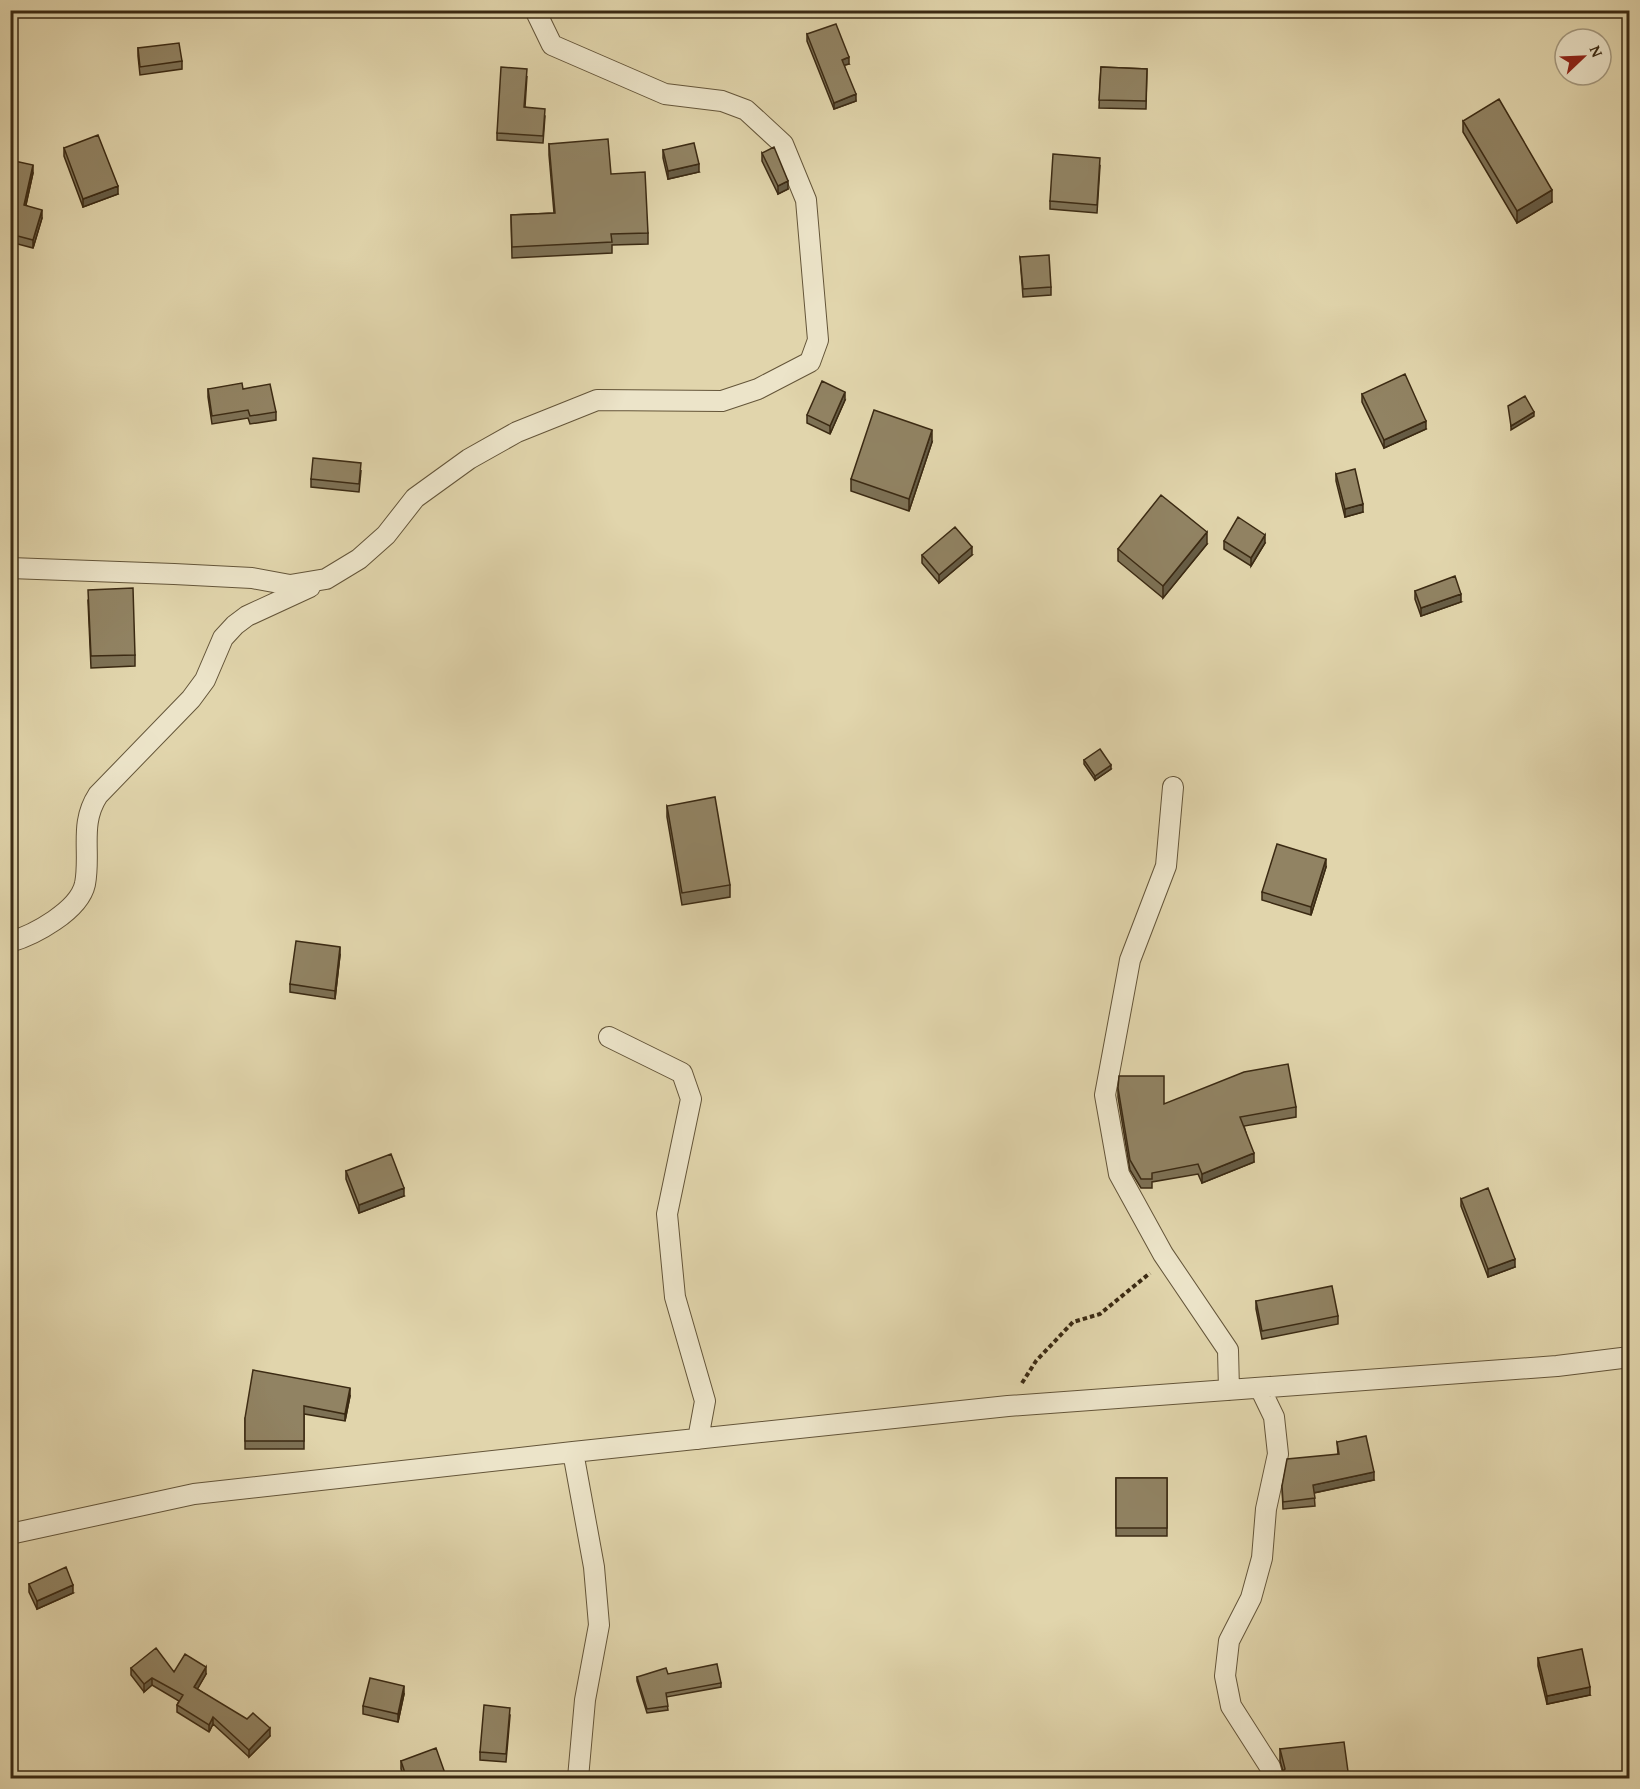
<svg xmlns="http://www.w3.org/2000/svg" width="1640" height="1789" font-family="'Gentium Book Plus',serif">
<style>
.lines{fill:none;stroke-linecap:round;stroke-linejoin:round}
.street-casing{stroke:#645539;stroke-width:22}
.path{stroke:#3b2a13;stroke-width:4;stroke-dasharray:4.5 3;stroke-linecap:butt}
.street{stroke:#ece4c9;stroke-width:20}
.wall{fill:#7d7155;stroke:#3b2a13;stroke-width:1.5}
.shaded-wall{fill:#665c45;stroke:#3b2a13;stroke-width:1.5}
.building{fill:#918363;stroke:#3b2a13;stroke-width:1.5}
</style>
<rect width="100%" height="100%" fill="#e1d5ac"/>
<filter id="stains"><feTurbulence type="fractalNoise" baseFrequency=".00333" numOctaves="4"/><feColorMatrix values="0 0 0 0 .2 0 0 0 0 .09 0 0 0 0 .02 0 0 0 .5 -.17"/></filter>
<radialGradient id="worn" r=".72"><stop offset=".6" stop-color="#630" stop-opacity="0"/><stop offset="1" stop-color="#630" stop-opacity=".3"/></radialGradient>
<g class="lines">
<defs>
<path id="street" d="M 10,568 L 174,574 L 252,578 L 290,585 L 326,579 L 359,559 L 386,535 L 415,498 L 469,459 L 517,432 L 597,400 L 722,401 L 758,389 L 810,362 L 818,340 L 806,200 L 783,144 L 746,110 L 722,101 L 665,94 L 552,45 L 535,10
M 1173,787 L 1166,866 L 1130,960 L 1105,1095 L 1119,1174 L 1163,1254 L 1228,1350 L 1229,1390
M 10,942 C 34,935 79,911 85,884 C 91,852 79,824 98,795 L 191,699 L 205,680 L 223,638 L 235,625 L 247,616 L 310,587
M 609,1037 L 682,1073 L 691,1099 L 667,1214 L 675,1297 L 705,1401 L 698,1439
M 1260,1388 L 1274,1417 L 1278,1454 L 1266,1509 L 1262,1558 L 1251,1598 L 1229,1641 L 1225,1676 L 1231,1706 L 1270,1767 L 1273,1778
M 573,1452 L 594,1567 L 599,1625 L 585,1700 L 578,1778
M 10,1534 L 194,1494 L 573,1452 L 1008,1406 L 1557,1366 L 1630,1357"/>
</defs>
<use href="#street" class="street-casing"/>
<path class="path" d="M 1022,1383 L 1036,1361 L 1073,1322 L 1100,1314 L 1150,1273"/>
<use href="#street" class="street"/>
</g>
<path class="wall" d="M 807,34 L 849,64 L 844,65 L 856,101 L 834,109 L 807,41 Z
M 138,48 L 182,61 L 182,69 L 140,75 L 138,56 Z
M 1101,67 L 1147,69 L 1146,109 L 1099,108 Z
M 527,76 L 525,107 L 545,116 L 543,143 L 497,140 L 497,133 Z
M 1463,121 L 1552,202 L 1517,223 L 1463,132 Z
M 549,144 L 611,174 L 648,233 L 648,244 L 612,245 L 612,253 L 512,258 L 511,215 L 554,213 L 549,155 Z
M 64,148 L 118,194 L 83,207 L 64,156 Z
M 663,150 L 699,172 L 668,179 L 663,158 Z
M 762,153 L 788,189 L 778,194 L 762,161 Z
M 10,160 L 33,173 L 26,205 L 42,218 L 33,248 L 10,242 Z
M 1100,166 L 1097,213 L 1050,209 L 1050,201 Z
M 1020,257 L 1051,287 L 1051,295 L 1023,297 Z
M 208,389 L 243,389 L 276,412 L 276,420 L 250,424 L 248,418 L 212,424 L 208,397 Z
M 1362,394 L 1426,429 L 1384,448 L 1362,402 Z
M 845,400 L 830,434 L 807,423 L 807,415 Z
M 932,442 L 909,511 L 851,491 L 851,479 Z
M 361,471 L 359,492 L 311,487 L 311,479 Z
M 1336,474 L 1363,512 L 1345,517 L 1336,481 Z
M 1224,541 L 1265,543 L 1251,566 L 1224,549 Z
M 1207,544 L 1163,598 L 1118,561 L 1118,549 Z
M 922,555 L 972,555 L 939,583 L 922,563 Z
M 1415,591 L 1461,602 L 1421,616 L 1415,599 Z
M 88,601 L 135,655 L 135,666 L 91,668 Z
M 1084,760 L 1111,769 L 1095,780 L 1084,764 Z
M 667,806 L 730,885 L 730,897 L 682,905 L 667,817 Z
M 1326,867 L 1311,915 L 1262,900 L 1262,892 Z
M 340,955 L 335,999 L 290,992 L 290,984 Z
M 1118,1088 L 1164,1104 L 1296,1107 L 1296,1117 L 1244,1126 L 1254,1162 L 1202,1183 L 1198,1174 L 1152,1182 L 1152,1188 L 1141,1188 L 1130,1170 L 1118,1097 Z
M 346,1171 L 404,1196 L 359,1213 L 346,1179 Z
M 1461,1199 L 1515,1267 L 1488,1277 L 1461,1206 Z
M 1256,1301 L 1338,1316 L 1338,1324 L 1262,1339 L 1256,1309 Z
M 350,1396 L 345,1421 L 304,1414 L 304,1449 L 245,1449 L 245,1418 Z
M 1337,1442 L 1374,1480 L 1314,1493 L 1315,1506 L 1283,1509 L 1282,1486 L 1338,1454 Z
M 1116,1478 L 1167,1478 L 1167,1536 L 1116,1536 Z
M 29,1584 L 73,1593 L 37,1609 L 29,1592 Z
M 1538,1658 L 1590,1695 L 1547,1704 L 1538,1666 Z
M 131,1668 L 206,1674 L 197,1689 L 270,1736 L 249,1757 L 213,1724 L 209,1732 L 177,1712 L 177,1705 L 179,1701 L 152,1685 L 144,1692 L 131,1675 Z
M 668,1674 L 721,1683 L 721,1687 L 666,1697 L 668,1710 L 647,1713 L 637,1681 L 637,1677 Z
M 404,1694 L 398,1722 L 363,1714 L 363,1706 Z
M 510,1716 L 506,1762 L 480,1760 L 480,1752 Z
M 1280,1749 L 1349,1779 L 1283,1771 L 1280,1761 Z
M 401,1761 L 447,1779 L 404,1779 L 401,1769 Z"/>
<path class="shaded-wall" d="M 849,57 L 849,64 L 842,66 L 842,60 Z
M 856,94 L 856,101 L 834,109 L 834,103 Z
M 699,164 L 699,172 L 668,179 L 668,171 Z
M 33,165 L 33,173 L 24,213 L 24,205 Z
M 788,181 L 788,189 L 778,194 L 778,186 Z
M 118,186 L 118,194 L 83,207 L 83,199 Z
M 1552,190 L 1552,202 L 1517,223 L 1517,211 Z
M 42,210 L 42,218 L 33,248 L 33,240 Z
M 845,392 L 845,400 L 830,434 L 830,426 Z
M 1534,412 L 1534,416 L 1511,430 L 1511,426 Z
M 1426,421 L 1426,429 L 1384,448 L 1384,440 Z
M 932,430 L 932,442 L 909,511 L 909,499 Z
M 1363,504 L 1363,512 L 1345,517 L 1345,509 Z
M 1207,532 L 1207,544 L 1163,598 L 1163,586 Z
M 1265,535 L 1265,543 L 1251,566 L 1251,558 Z
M 972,547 L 972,555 L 939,583 L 939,575 Z
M 1461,594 L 1461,602 L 1421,616 L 1421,608 Z
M 1111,765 L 1111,769 L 1095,780 L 1095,776 Z
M 1326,859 L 1326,867 L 1311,915 L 1311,907 Z
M 340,947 L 340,955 L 335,999 L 335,991 Z
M 1254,1153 L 1254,1162 L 1202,1183 L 1202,1174 Z
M 404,1188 L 404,1196 L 359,1213 L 359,1205 Z
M 1515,1259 L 1515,1267 L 1488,1277 L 1488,1269 Z
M 350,1388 L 350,1396 L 345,1421 L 345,1414 Z
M 1374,1472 L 1374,1480 L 1313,1493 L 1313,1485 Z
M 73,1585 L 73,1593 L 37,1609 L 37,1601 Z
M 206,1667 L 206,1674 L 194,1695 L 194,1687 Z
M 152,1678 L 152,1685 L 144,1692 L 144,1684 Z
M 404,1686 L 404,1694 L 398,1722 L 398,1714 Z
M 1590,1687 L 1590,1695 L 1547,1704 L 1547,1696 Z
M 213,1717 L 213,1724 L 209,1732 L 209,1725 Z
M 270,1728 L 270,1736 L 249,1757 L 249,1750 Z"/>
<path class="building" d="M 836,24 L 849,57 L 842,60 L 856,94 L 834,103 L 807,34 Z
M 179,43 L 182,61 L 140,67 L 138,48 Z
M 501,67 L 527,69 L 524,107 L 545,109 L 543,136 L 497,133 Z
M 1101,67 L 1147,69 L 1146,101 L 1099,100 Z
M 1499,99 L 1552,190 L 1517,211 L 1463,121 Z
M 98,135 L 118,186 L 83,199 L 64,148 Z
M 608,139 L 611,174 L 645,172 L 648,233 L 611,234 L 612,242 L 512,247 L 511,215 L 555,213 L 549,144 Z
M 694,143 L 699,164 L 668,171 L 663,150 Z
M 774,147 L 788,181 L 778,186 L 762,153 Z
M 1053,154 L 1100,158 L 1097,205 L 1050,201 Z
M 10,160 L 33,165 L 24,205 L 42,210 L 33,240 L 10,234 Z
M 1049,255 L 1051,287 L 1023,289 L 1020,257 Z
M 1405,374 L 1426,421 L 1384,440 L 1362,394 Z
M 822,381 L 845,392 L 830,426 L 807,415 Z
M 242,383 L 243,389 L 270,384 L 276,412 L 250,416 L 248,410 L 212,416 L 208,389 Z
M 1525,396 L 1534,412 L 1511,426 L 1508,406 Z
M 874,410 L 932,430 L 909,499 L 851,479 Z
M 313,458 L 361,463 L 359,484 L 311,479 Z
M 1355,469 L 1363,504 L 1345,509 L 1336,474 Z
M 1161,495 L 1207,532 L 1163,586 L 1118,549 Z
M 1238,517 L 1265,535 L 1251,558 L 1224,541 Z
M 955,527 L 972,547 L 939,575 L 922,555 Z
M 1455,576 L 1461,594 L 1421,608 L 1415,591 Z
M 133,588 L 135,655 L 91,656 L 88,590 Z
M 1100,749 L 1111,765 L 1095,776 L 1084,760 Z
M 715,797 L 730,885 L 682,893 L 667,806 Z
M 1277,844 L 1326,859 L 1311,907 L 1262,892 Z
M 296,941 L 340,947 L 335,991 L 290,984 Z
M 1288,1064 L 1296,1107 L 1240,1117 L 1254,1153 L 1202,1174 L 1198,1164 L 1152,1173 L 1152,1179 L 1141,1179 L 1130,1160 L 1118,1088 L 1119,1076 L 1164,1076 L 1164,1104 L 1244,1072 Z
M 391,1154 L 404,1188 L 359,1205 L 346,1171 Z
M 1488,1188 L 1515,1259 L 1488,1269 L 1461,1199 Z
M 1332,1286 L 1338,1316 L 1262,1331 L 1256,1301 Z
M 253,1370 L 350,1388 L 345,1414 L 304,1406 L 304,1441 L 245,1441 L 245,1418 Z
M 1366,1436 L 1374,1472 L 1313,1485 L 1315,1498 L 1283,1502 L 1282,1486 L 1287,1459 L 1339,1454 L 1337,1442 Z
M 1116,1478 L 1167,1478 L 1167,1528 L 1116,1528 Z
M 66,1567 L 73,1585 L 37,1601 L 29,1584 Z
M 156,1648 L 174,1672 L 185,1654 L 206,1667 L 194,1687 L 247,1719 L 253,1713 L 270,1728 L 249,1750 L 213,1717 L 209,1725 L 177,1705 L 183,1695 L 152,1678 L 144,1684 L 131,1668 Z
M 1582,1649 L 1590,1687 L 1547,1696 L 1538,1658 Z
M 717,1664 L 721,1683 L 666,1693 L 668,1706 L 647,1709 L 637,1677 L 666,1668 L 668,1674 Z
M 370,1678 L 404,1686 L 398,1714 L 363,1706 Z
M 484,1705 L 510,1708 L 506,1754 L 480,1752 Z
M 1344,1742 L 1349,1779 L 1277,1779 L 1277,1777 L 1285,1769 L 1280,1749 Z
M 436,1748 L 447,1779 L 407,1779 L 401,1761 Z
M 814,1775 L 815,1779 L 770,1779 L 770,1777 Z"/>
<rect width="1640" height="1789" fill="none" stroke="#e1d5ac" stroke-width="36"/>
<rect x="12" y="12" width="1616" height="1765" fill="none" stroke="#3b2a13" stroke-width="3"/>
<rect x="18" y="18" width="1604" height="1753" fill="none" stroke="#3b2a13" stroke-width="1.5"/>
<g transform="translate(1583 57) rotate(67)"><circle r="28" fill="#ece4c9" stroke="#a59a80" stroke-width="1.5"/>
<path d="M0-4.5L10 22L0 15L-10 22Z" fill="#8f2418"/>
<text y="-9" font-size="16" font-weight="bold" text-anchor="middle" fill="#3b2a13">N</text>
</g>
<rect width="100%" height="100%" filter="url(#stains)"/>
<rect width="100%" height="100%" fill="url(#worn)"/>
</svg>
